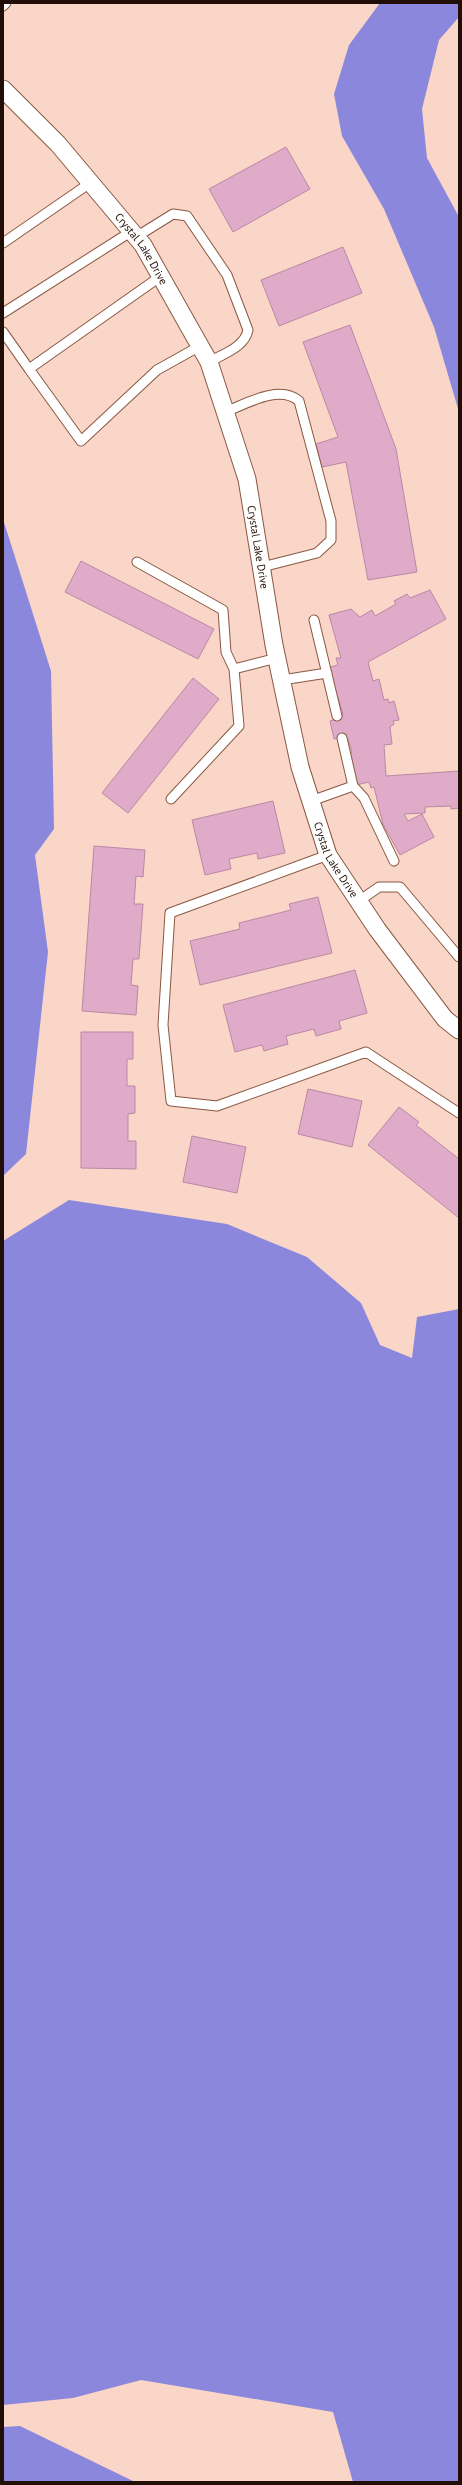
<svg xmlns="http://www.w3.org/2000/svg" width="462" height="2485" font-family="'PT Sans',sans-serif">
<style>
.water{fill:#8b87dd}
.building{fill:#e0abc8;stroke:#bb87a4}
.lines{fill:none;stroke-linecap:round;stroke-linejoin:round}
.lane-casing{stroke:#895842;stroke-width:11}
.street-casing{stroke:#895842;stroke-width:19}
.lane{stroke:#fff;stroke-width:9}
.street{stroke:#fff;stroke-width:17}
.labels{text-anchor:middle;stroke-width:3;stroke-linejoin:round;paint-order:stroke}
.street-label{font-size:11px;fill:#210e06;stroke:#fff}
</style>
<rect width="100%" height="100%" fill="#f9d6c7"/>
<path class="water" d="M 380,3 L 459,3 L 459,17 L 439,40 L 422,109 L 427,158 L 459,217 L 459,412 L 434,327 L 384,209 L 342,136 L 334,94 L 349,45 Z
M 3,519 L 51,671 L 54,829 L 35,855 L 48,952 L 26,1154 L 3,1176 Z
M 69,1200 L 227,1224 L 307,1257 L 361,1303 L 380,1345 L 412,1358 L 417,1317 L 459,1309 L 459,2482 L 353,2482 L 333,2412 L 141,2380 L 73,2398 L 3,2405 L 3,1241 Z
M 20,2426 L 135,2482 L 3,2482 L 3,2427 Z"/>
<path class="building" d="M 286,147 L 310,189 L 233,232 L 209,189 Z
M 343,247 L 362,293 L 279,326 L 261,280 Z
M 350,325 L 396,449 L 417,572 L 368,580 L 346,462 L 322,467 L 316,444 L 338,437 L 303,342 Z
M 81,561 L 214,629 L 198,659 L 65,592 Z
M 430,590 L 446,619 L 368,662 L 373,681 L 379,679 L 384,700 L 388,699 L 389,703 L 394,701 L 399,720 L 393,721 L 394,724 L 390,727 L 392,744 L 384,745 L 386,776 L 459,771 L 459,808 L 451,809 L 451,806 L 425,807 L 425,813 L 404,814 L 408,821 L 422,814 L 434,837 L 400,855 L 383,824 L 374,787 L 371,788 L 369,782 L 356,785 L 349,755 L 352,752 L 348,739 L 346,739 L 345,736 L 334,739 L 330,721 L 342,717 L 343,714 L 338,698 L 335,699 L 327,668 L 338,665 L 336,658 L 341,658 L 329,615 L 351,609 L 360,617 L 372,610 L 375,616 L 396,604 L 394,601 L 407,594 L 410,598 Z
M 193,678 L 219,699 L 128,813 L 102,793 Z
M 273,801 L 285,853 L 258,859 L 257,853 L 229,859 L 231,869 L 205,875 L 192,820 Z
M 94,846 L 145,850 L 143,877 L 136,876 L 134,904 L 143,904 L 139,959 L 133,959 L 131,985 L 138,986 L 136,1015 L 82,1011 Z
M 318,897 L 332,953 L 200,985 L 190,941 L 240,929 L 239,923 L 291,910 L 289,904 Z
M 355,970 L 367,1013 L 339,1021 L 341,1029 L 316,1036 L 314,1029 L 286,1036 L 288,1044 L 264,1051 L 262,1045 L 235,1052 L 223,1005 Z
M 81,1032 L 133,1032 L 133,1059 L 127,1059 L 127,1086 L 135,1086 L 135,1113 L 128,1114 L 128,1141 L 136,1141 L 136,1169 L 81,1168 Z
M 308,1089 L 362,1101 L 352,1147 L 298,1134 Z
M 399,1107 L 419,1122 L 416,1125 L 459,1159 L 459,1218 L 368,1145 Z
M 192,1136 L 246,1147 L 237,1193 L 183,1182 Z"/>
<g class="lines">
<defs>
<path id="lane" d="M 3,6 L 6,3
M 136,237 L 173,214 L 187,216 L 227,275 L 248,330 C 245,347 223,354 209,362
M 3,243 L 90,183
M 3,313 L 132,231
M 3,332 L 29,369 L 161,276
M 29,369 L 81,441 L 157,370 L 200,346
M 225,412 C 246,404 279,384 299,401 L 331,521 L 331,540 L 317,553 L 262,567
M 137,562 L 223,610 L 226,652 L 234,669
M 314,620 L 337,716
M 282,680 L 327,673
M 342,738 L 353,786
M 171,799 L 239,726 L 234,669 L 277,658
M 311,801 L 353,786 L 364,798 L 394,861
M 328,855 L 170,913 L 163,1025 L 171,1101 L 217,1106 L 366,1052 L 459,1113
M 359,901 L 379,887 L 400,887 L 459,957"/>
<g id="street">
<path id="s1" d="M 3,89 L 58,144 L 143,245 L 209,362 L 247,479 L 274,645 L 300,767 L 328,855 L 377,929 L 445,1019 L 459,1030"/>
</g>
</defs>
<use href="#lane" class="lane-casing"/>
<use href="#street" class="street-casing"/>
<use href="#lane" class="lane"/>
<use href="#street" class="street"/>
</g>
<g class="labels">
<g class="street-label">
<text dy="4" stroke="none"><textPath href="#s1" startOffset="212">Crystal Lake Drive</textPath></text>
<text dy="4" stroke="none"><textPath href="#s1" startOffset="536">Crystal Lake Drive</textPath></text>
<text dy="4" stroke="none"><textPath href="#s1" startOffset="860">Crystal Lake Drive</textPath></text>
</g>
</g>
<rect width="462" height="2485" fill="none" stroke="#210e06" stroke-width="8"/>
</svg>
